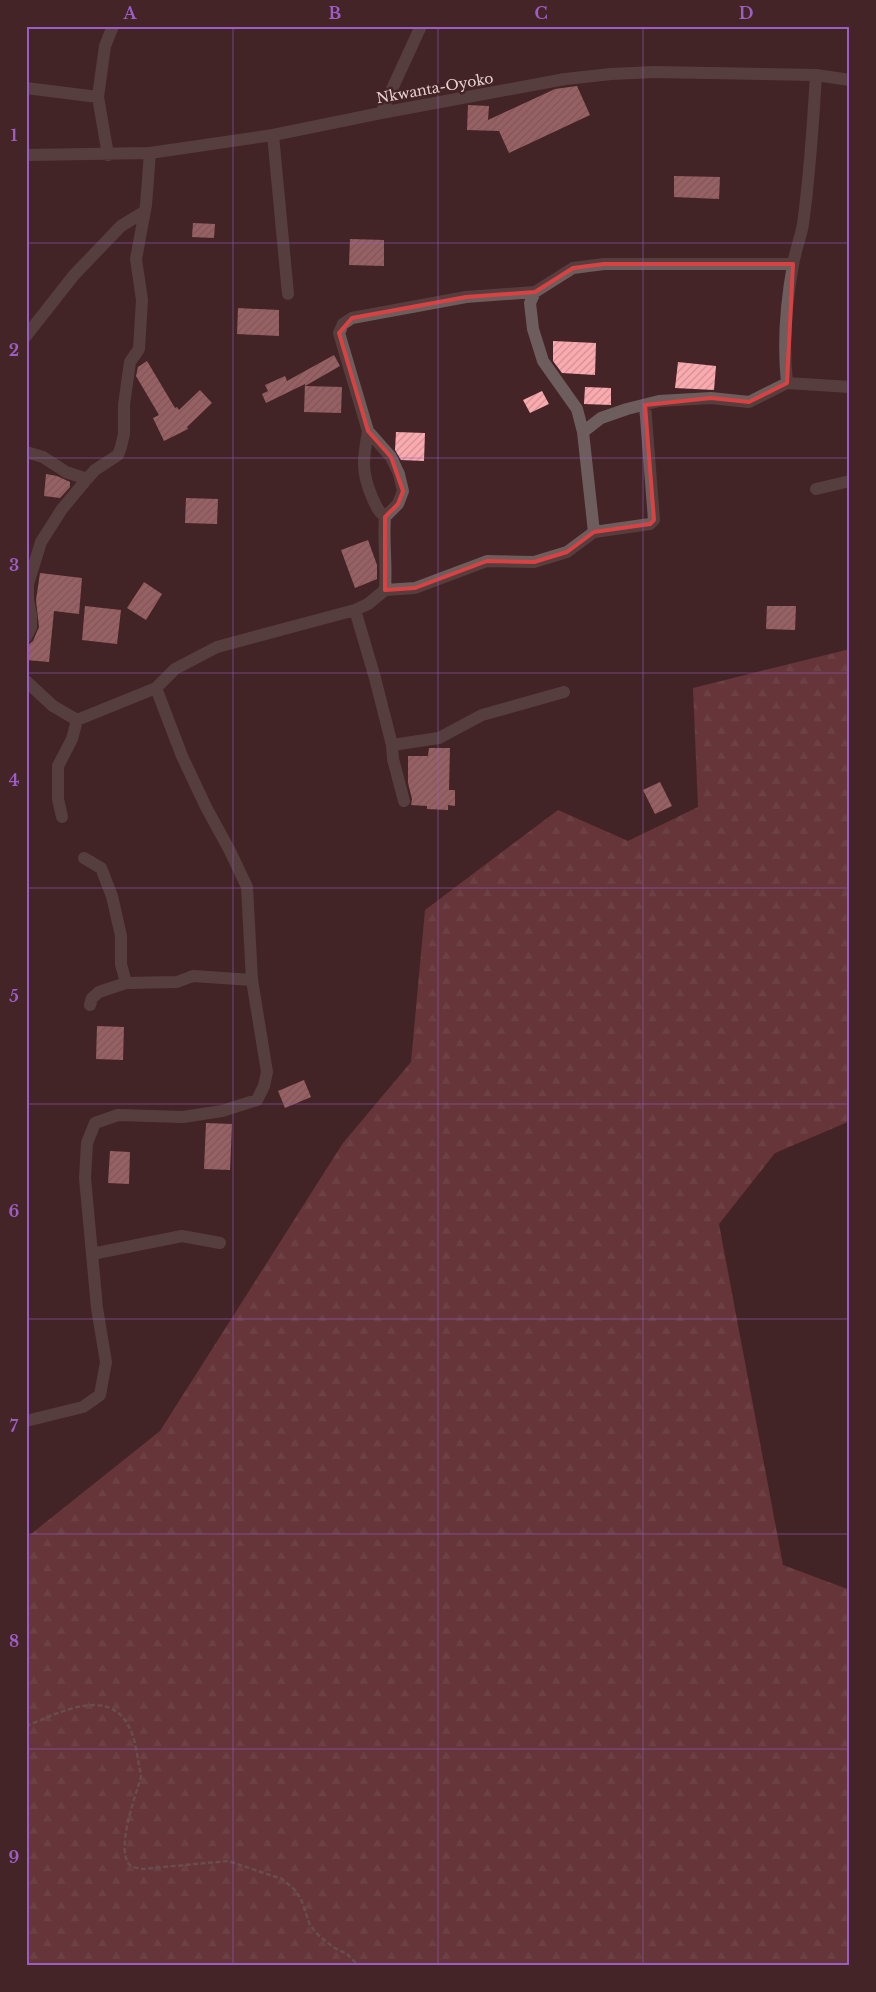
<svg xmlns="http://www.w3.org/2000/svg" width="876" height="1992" font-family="'Libre Baskerville',serif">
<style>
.forest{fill:url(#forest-firs)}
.building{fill:url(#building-hatch)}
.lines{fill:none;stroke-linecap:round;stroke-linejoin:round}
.path{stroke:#977c7d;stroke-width:2.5;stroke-dasharray:5 2.5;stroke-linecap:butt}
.minor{stroke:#6d5d5d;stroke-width:12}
.marked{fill:none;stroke:#d94242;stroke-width:4;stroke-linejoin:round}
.grid{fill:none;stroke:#9b5ec5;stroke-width:1;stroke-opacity:0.55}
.labels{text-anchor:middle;stroke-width:5;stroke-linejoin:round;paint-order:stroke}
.street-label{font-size:14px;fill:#e7d2d2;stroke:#442426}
.neatline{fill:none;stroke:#9b5ec5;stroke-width:2}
.grid-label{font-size:16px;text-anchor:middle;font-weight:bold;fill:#9b5ec5}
</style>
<defs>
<pattern id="forest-firs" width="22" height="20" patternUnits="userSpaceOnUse" patternTransform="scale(1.25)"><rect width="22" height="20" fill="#8f4a50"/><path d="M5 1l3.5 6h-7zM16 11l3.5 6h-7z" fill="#9f6368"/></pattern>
<pattern id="building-hatch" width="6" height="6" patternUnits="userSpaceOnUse" patternTransform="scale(1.25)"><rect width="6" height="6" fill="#fbabaf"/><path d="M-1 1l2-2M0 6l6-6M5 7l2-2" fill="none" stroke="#ce9093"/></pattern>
</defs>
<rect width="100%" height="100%" fill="#442426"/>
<path class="forest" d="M 850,649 L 850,1121 L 775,1153 L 719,1224 L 783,1565 L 850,1590 L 850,1966 L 26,1966 L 26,1538 L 160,1431 L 343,1143 L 411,1062 L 425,910 L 558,810 L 628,841 L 698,807 L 693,688 Z"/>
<path class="building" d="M 577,86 L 590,115 L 509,153 L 499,131 L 467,130 L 468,105 L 489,106 L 488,120 L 555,89 Z
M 674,176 L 720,177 L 719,199 L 674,197 Z
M 193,223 L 215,224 L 214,238 L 192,237 Z
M 350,239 L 384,240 L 384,266 L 349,265 Z
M 238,308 L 279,310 L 279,336 L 237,334 Z
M 553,341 L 596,343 L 595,375 L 562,373 L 553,361 Z
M 334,355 L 340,366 L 305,386 L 342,387 L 341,413 L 304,412 L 305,384 L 266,403 L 262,394 L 268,391 L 265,385 L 285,376 L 287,381 Z
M 147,361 L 175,408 L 177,407 L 179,410 L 200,390 L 212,403 L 187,427 L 188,429 L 164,441 L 153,418 L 159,415 L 136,376 L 138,367 Z
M 678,362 L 716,366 L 714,390 L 675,388 Z
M 585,387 L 611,388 L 611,405 L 584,404 Z
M 542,391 L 549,404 L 530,413 L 523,400 Z
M 396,432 L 425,433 L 424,461 L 401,460 L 395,450 Z
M 46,474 L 57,476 L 70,482 L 70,487 L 60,498 L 44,496 Z
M 186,498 L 218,499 L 217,524 L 185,523 Z
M 368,540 L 377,565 L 377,579 L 355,588 L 341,550 Z
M 40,573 L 82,578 L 79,614 L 54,611 L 49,662 L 26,660 L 28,645 L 33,641 L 39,627 L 36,600 Z
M 144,582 L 162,594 L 146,620 L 127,608 Z
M 85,606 L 121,610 L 117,644 L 82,640 Z
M 767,606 L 796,606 L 795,630 L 766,629 Z
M 429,748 L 450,748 L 449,790 L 455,790 L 455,806 L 448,805 L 448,810 L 427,809 L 427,806 L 411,805 L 412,799 L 408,783 L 408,756 L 428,756 Z
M 660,782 L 672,806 L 655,814 L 643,790 Z
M 97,1026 L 124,1027 L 123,1060 L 96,1059 Z
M 304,1080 L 311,1097 L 285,1108 L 278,1091 Z
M 206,1123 L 232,1124 L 230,1170 L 204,1169 Z
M 110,1151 L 130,1152 L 129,1184 L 108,1183 Z"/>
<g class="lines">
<path class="path" d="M 26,1726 C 57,1714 110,1684 130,1729 C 136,1741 137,1757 140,1770 L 141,1777 C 136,1794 114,1853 131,1866 C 134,1868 139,1868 142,1869 L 228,1861 L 282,1879 L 295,1890 L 301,1899 L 310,1925 L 316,1933 L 333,1947 L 347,1954 L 359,1966"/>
<path class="minor" d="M 26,88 L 98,97
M 381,113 L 421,26
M 273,135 L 288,294
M 26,155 L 150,153 L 273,135 L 381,113 L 565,79 L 611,74 L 654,72 L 816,75 L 850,80
M 108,155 L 98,97 L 105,46 L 113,26
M 535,292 L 530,303 L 533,329 L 543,361 L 577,409 L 583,432 L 594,532
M 26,336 L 74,275 L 121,226 L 144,212
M 787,383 L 850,387
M 368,431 C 363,459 361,471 372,497 C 376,506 378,511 385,517
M 583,432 L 601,418 L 627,409 L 659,401 L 711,398 L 749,402 L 787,383 C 783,345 786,303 793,265 C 795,251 801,237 803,224 C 810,174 813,125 816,75
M 26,452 L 43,457 L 66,472 L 87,479
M 816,489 L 850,481
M 385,590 L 415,588 L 487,561 L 534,562 L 567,552 L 594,532 L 650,524 L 654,520 L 645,405
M 355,610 L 375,678 L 392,745 L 393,759 L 404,801
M 26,637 L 31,627 L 31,615 L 28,600 L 28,584 L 41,542 L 62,509 L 87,479 L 95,470 L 118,455 L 121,447 L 124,434 L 124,405 L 130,362 L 139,349 L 142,300 L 136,259 L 146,205 L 150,153
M 26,681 L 53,706 L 77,720 L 156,688 L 175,669 L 217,647 L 355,610 L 368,604 L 385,590 C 387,565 383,541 385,517 L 398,504 L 403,491 L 399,474 L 391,457 L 368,431 L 339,333 L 343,324 L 352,318 L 466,297 L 535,292 L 573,268 L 604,264 L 793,264
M 392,745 L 439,738 L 482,715 L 564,692
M 62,817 L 58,799 L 58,766 L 72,739 L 77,720
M 84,858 L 101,868 L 112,896 L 121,936 L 121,964 L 126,983
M 90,1005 L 92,998 L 99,992 L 126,983 L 177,982 L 193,976 L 252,980
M 92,1254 L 182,1236 L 220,1243
M 26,1421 L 83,1407 L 100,1395 L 106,1362 L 97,1308 L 85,1178 L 87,1143 L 95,1123 L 118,1115 L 183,1117 L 222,1111 L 257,1100 L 264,1086 L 267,1072 L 252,980 L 247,887 L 230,851 L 206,807 L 182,756 L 156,688"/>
</g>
<path d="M0 0H876V1992H0ZM 604,264 L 793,264 L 787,383 L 749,402 L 711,398 L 645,405 L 654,520 L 650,524 L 594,532 L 567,552 L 534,562 L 487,561 L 415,588 L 385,590 L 385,517 L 398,504 L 403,491 L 391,457 L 368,431 L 339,333 L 352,318 L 466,297 L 535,292 L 573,268 Z" fill="#442426" fill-opacity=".55" fill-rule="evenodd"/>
<path class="marked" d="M 604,264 L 793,264 L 787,383 L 749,402 L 711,398 L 645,405 L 654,520 L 650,524 L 594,532 L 567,552 L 534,562 L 487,561 L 415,588 L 385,590 L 385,517 L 398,504 L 403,491 L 391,457 L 368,431 L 339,333 L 352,318 L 466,297 L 535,292 L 573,268 Z"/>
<path class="grid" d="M 233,26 L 233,1966M 438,26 L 438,1966M 643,26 L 643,1966M 26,243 L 850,243M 26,458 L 850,458M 26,673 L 850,673M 26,888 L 850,888M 26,1104 L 850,1104M 26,1319 L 850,1319M 26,1534 L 850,1534M 26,1749 L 850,1749"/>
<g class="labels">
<g class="street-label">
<text transform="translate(435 88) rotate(-10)" y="5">Nkwanta-Oyoko</text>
</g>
</g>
<rect width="876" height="1992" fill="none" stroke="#442426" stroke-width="55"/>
<rect x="28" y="28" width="820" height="1936" class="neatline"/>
<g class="grid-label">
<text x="130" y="19">A</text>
<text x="335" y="19">B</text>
<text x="541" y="19">C</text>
<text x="746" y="19">D</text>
<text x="14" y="141">1</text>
<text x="14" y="356">2</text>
<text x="14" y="571">3</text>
<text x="14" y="786">4</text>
<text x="14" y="1002">5</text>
<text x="14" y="1217">6</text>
<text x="14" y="1432">7</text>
<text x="14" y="1647">8</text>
<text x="14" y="1863">9</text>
</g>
</svg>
